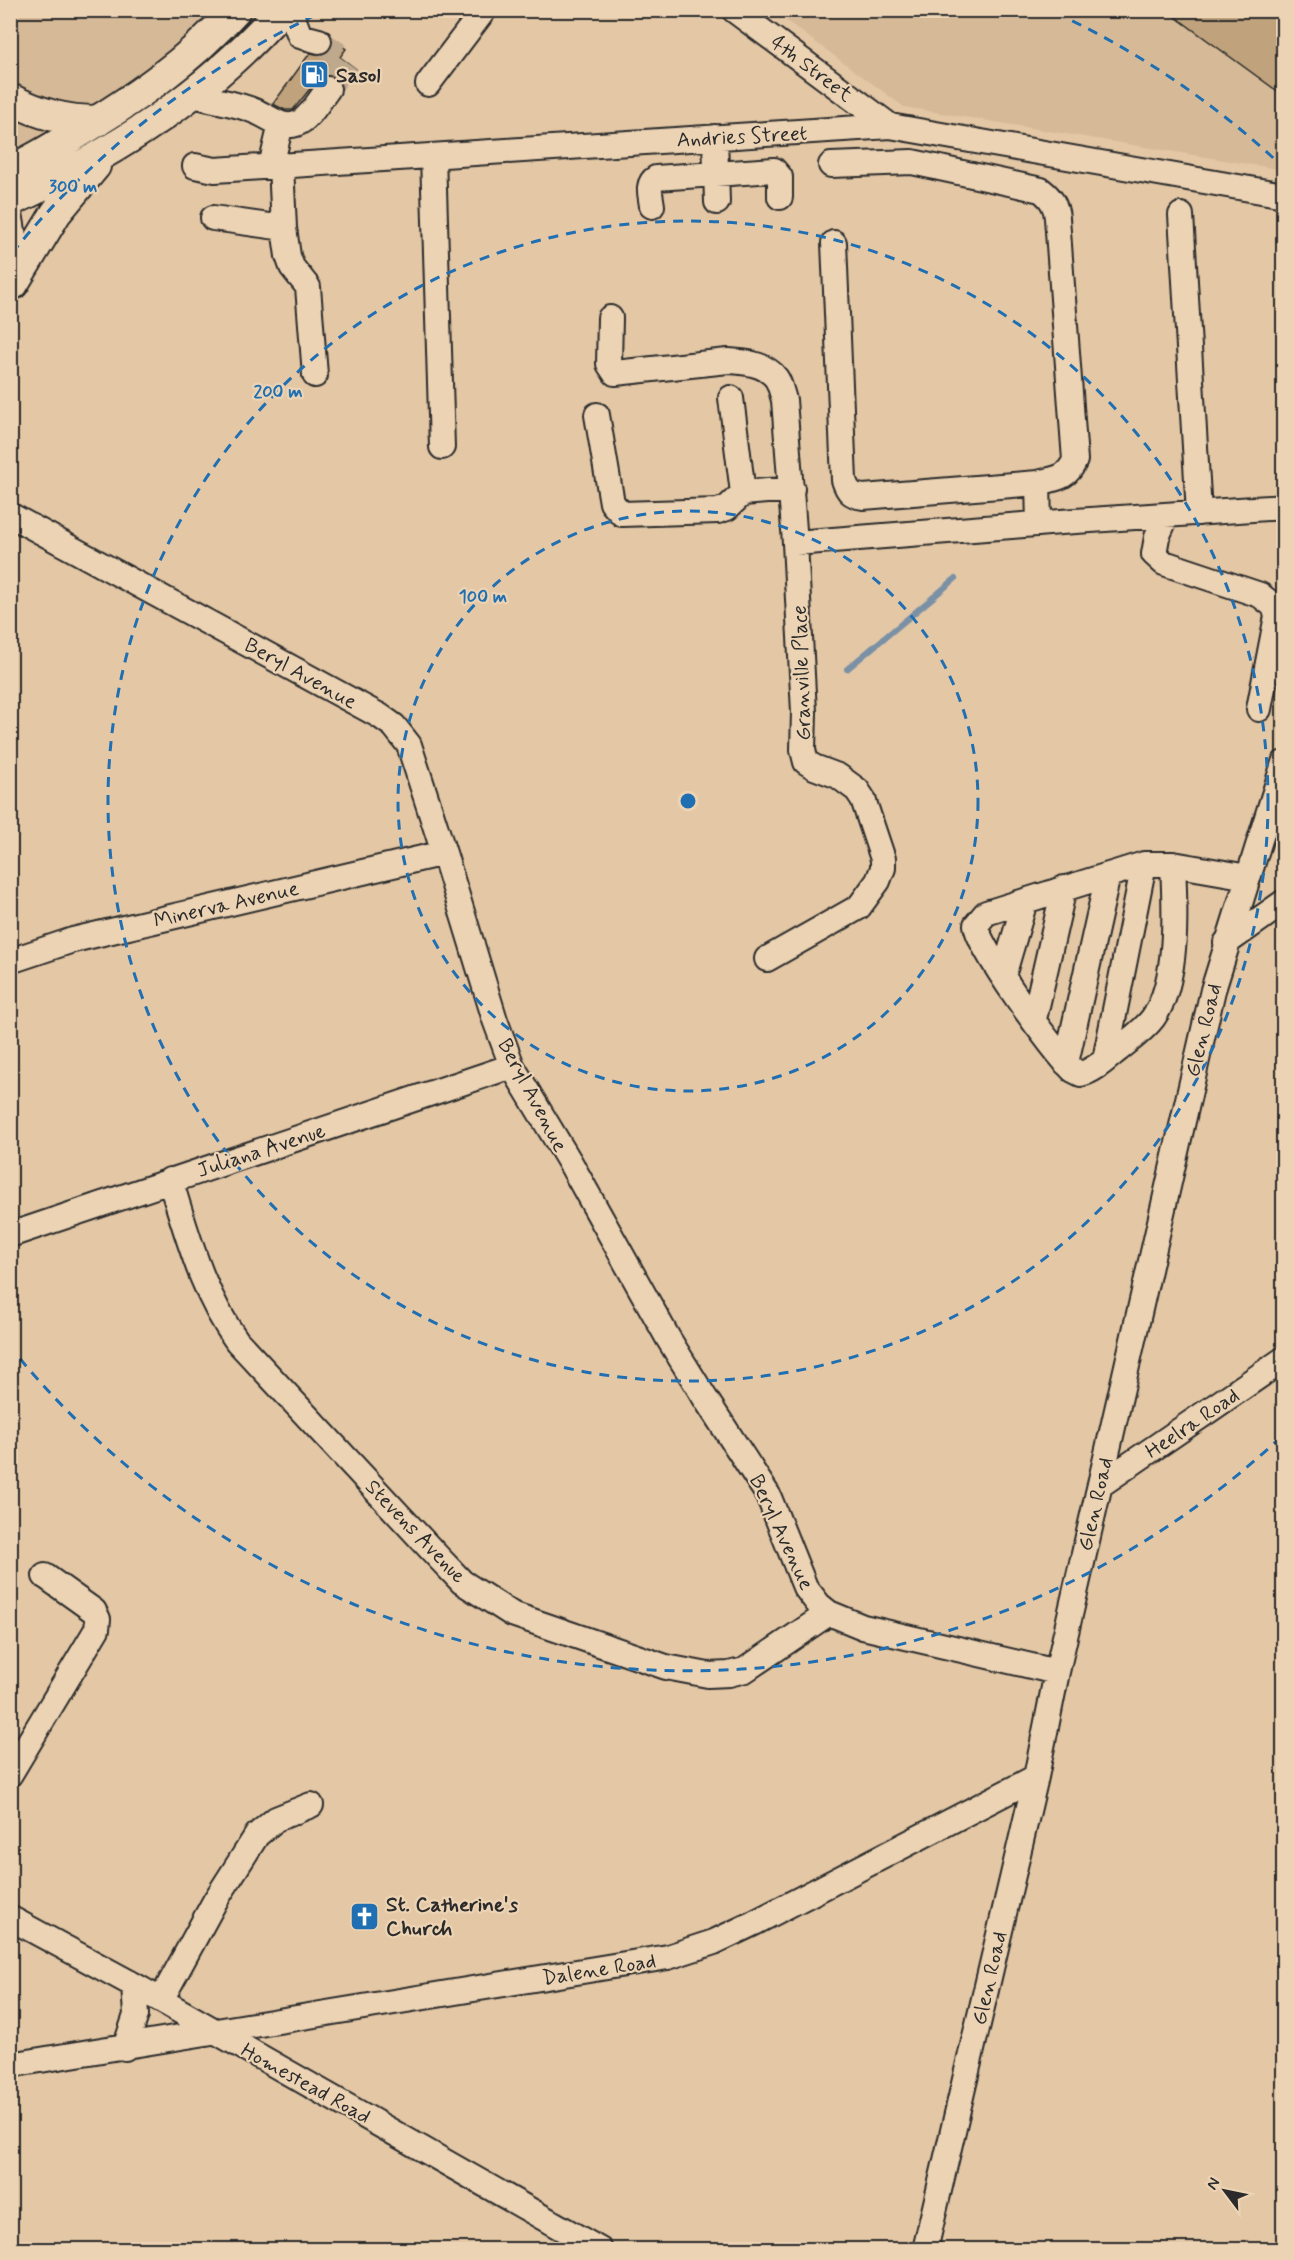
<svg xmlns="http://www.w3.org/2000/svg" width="1294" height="2260" font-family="Mynerve,sans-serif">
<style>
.built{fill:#d6ba97}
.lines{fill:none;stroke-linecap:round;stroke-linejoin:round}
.stream{stroke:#7a90a5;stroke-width:6}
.building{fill:#c0a37b;stroke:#2b2b2b;stroke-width:1.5}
.minor-tunnel{stroke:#bfa98d;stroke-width:24;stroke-dasharray:24 12;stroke-linecap:butt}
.minor-casing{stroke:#2b2b2b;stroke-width:28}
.major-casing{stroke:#2b2b2b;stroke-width:34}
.minor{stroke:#ecd3b4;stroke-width:24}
.major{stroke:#ecd3b4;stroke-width:30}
.ring{fill:none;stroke:#1f6fb2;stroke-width:3;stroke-dasharray:10 8}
.labels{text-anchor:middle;stroke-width:4.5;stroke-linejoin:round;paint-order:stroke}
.street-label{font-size:21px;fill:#2b2b2b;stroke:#ecd3b4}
.poi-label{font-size:21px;font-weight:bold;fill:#2b2b2b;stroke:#ecd3b4;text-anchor:start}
.centre{fill:#1f6fb2;stroke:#ecd3b4;stroke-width:3}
.ring-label{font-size:18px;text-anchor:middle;font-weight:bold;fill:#1f6fb2;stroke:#ecd3b4;stroke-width:4.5;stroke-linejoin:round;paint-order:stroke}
</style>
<rect width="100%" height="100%" fill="#e4c8a6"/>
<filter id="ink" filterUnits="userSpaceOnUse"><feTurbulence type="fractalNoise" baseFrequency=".0167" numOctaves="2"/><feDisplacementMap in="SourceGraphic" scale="12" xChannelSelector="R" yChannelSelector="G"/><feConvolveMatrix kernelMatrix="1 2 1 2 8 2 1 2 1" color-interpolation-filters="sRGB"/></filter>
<g filter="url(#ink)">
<path class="built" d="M 11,11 L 309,11 L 298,26 L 36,188 L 11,192 Z
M 773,11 L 1283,11 L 1283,170 L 904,107 Z"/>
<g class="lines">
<path class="stream" d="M 847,669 L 955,579"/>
</g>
<path class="building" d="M 1166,10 L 1284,10 L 1284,96 Z
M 333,39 L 346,49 L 340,57 L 356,69 L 342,88 L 341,83 L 336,77 L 330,75 L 323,76 L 317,80 L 293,110 L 285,110 L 273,104 L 310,53 L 322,55 L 329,51 L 333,45 Z"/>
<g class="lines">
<path class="minor-tunnel" d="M 319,41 L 347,60 L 347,62 L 328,89"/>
<defs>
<path id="minor" d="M 290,10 L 300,36 L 319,41
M 734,10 L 890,126
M 428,84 L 484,10
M 193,95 C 214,101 237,103 257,112 C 269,117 282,129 296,124 C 309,120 320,99 328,89
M 715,137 L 717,202
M 433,156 L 442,447
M 281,165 L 284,228 L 288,256 L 292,267 L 308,287 L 315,375
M 831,165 L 912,162 L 1041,190 C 1051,198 1056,205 1057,218 L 1075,460 C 1067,479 1056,478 1038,483
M 195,166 L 215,170 L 890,126 L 1284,195
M 271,166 L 281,124
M 652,206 C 651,196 646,184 656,178 L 774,170 L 780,177 L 780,197
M 10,213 L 15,243 L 12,285
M 1181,215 L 1199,513
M 213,218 L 284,228
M 834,243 L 844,480 C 848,492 851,495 863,497 L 1038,483 L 1039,524
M 610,318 L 609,364 L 615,373 L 728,361 C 744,362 765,363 776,378 C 780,383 782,394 784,400 L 795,543 L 804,712 L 803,750 L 806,762 L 814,767 L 838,776 L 857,790 L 863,799 L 883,859 L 883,868 L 878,881 L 859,907 L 767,959
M 731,398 L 743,493
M 597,415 L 612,503 L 622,514 L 718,511 L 727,508 L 743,493 L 792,489
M 10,515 L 380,716 L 394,726 L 409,745 L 444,853 L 495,1020 L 512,1066 L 571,1164 L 668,1338 L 705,1398 L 768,1495 L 805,1587 L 819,1605 L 829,1613 L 863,1627 L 1057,1672
M 1167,515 L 1157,537 L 1154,554 L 1164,563 L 1260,595 L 1274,606 L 1277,616 L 1259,709
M 795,543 L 1061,522 L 1284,507
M 1173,864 C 1175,906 1179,982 1153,1018 C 1144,1030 1131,1039 1119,1049 C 1107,1058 1096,1070 1081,1074 L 1073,1070 C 1054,1052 978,948 976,925 L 986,913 L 1144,864 L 1173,864 L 1248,877
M 1226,943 L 1284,902
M 10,961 L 73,940 L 444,853
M 1003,976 L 1025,901
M 1034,1019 L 1064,888
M 1105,1060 L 1144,864
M 1066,1063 L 1108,875
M 170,1180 C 188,1236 202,1293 237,1341 L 439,1558 L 462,1582 L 512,1614 L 666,1667 L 708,1675 L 729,1674 L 745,1670 L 829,1613
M 10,1235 L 512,1066
M 1100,1485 L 1284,1359
M 10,1774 L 97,1629 L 98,1619 L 94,1611 L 45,1576
M 10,1918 L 134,1985 L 600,2250
M 161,2000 L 215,1901 L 257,1835 L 276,1819 L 311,1805
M 125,2048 L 136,2015 L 134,1985
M 10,2065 L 668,1957 L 714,1942 L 754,1923 L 1036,1777
M 925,2250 L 1036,1777 L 1057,1672 L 1213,990 L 1284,763"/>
<path id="major" d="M 10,99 C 40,114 65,121 98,121
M 10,170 C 32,161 51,148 71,137 C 130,102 189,62 235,10
M 10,201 C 113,155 207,95 281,10
M 13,284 L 56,213 L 95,166"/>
</defs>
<use href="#minor" class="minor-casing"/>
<use href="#major" class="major-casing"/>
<use href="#minor" class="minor"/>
<use href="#major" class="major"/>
</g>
</g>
<g class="ring">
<circle cx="688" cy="801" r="290"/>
<circle cx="688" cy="801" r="580"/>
<path d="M1281 1437A870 870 0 0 1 12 1349M12 253A870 870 0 0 1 320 13M1056 13A870 870 0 0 1 1281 165"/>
</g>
<defs>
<symbol id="fuel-square" viewBox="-11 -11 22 22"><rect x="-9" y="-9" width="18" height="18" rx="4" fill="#1f6fb2" stroke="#ecd3b4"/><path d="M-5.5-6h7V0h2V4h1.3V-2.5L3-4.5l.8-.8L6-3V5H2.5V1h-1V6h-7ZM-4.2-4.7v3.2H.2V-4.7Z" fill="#fff"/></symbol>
<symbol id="church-square" viewBox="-11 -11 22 22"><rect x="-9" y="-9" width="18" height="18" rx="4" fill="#1f6fb2" stroke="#ecd3b4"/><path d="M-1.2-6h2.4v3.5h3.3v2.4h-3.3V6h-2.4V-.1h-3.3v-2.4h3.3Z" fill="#fff"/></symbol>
</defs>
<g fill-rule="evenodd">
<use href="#fuel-square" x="298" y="58" width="33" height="33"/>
<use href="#church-square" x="348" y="1900" width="33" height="33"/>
</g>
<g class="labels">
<g class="street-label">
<text transform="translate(812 68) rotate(37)" y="7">4th Street</text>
<text transform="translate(742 136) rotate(-3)" y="7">Andries Street</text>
<text transform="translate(301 673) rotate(29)" y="7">Beryl Avenue</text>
<text transform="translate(801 673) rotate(-92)" y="7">Granville Place</text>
<text transform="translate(226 904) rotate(-13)" y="7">Minerva Avenue</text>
<text transform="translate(1203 1030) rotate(-76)" y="7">Glen Road</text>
<text transform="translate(533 1095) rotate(62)" y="7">Beryl Avenue</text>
<text transform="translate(261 1150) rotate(-18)" y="7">Juliana Avenue</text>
<text transform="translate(1192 1423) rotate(-34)" y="7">Heelra Road</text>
<text transform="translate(1095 1504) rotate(-77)" y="7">Glen Road</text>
<text transform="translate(416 1531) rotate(46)" y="7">Stevens Avenue</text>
<text transform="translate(782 1532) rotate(65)" y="7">Beryl Avenue</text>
<text transform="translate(599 1969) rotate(-9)" y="7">Dalene Road</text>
<text transform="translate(989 1978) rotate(-77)" y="7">Glen Road</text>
<text transform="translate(306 2083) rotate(29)" y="7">Homestead Road</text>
</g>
<g class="poi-label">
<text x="336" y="82">Sasol</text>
<text x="386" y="1911">St. Catherine's<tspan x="386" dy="24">Church</tspan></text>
</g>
</g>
<circle cx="688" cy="801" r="9" class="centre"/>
<g class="ring-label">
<text x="73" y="192">300 m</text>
<text x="278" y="397">200 m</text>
<text x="483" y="602">100 m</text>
</g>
<rect width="1294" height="2260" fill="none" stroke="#ecd3b4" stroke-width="36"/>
<rect x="18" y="18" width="1258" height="2224" fill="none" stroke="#2b2b2b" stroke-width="2" filter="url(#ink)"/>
<g transform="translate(1225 2191) rotate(302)" stroke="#ecd3b4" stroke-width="4.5" paint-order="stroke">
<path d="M0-4.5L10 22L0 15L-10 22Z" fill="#2b2b2b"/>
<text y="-9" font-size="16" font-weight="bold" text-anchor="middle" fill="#2b2b2b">N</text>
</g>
</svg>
